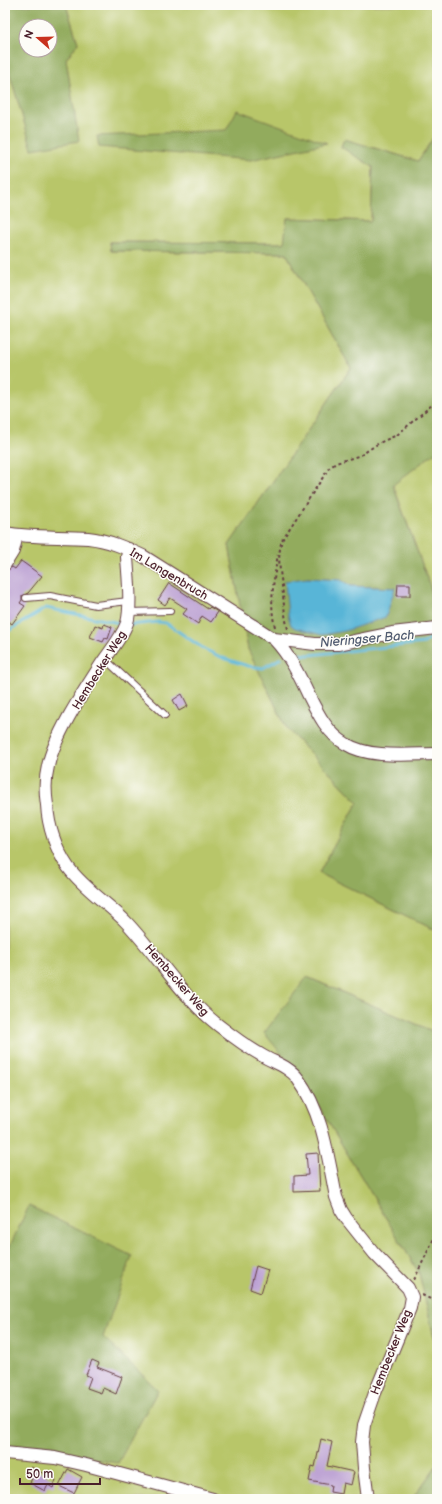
<svg xmlns="http://www.w3.org/2000/svg" width="442" height="1504" font-family="'Balsamiq Sans',sans-serif">
<style>
.green{fill:#b8c669;stroke:#81724a}
.forest{fill:#92ab5d;stroke:#6e6544;fill-rule:evenodd}
.water{fill:#59b5d7;stroke:#526a81}
.lines{fill:none;stroke-linecap:round;stroke-linejoin:round}
.stream{stroke:#59b5d7;stroke-width:3}
.building{fill:#bba0d3}
.lane-casing{stroke:#643d43;stroke-width:8}
.street-casing{stroke:#643d43;stroke-width:14}
.path{stroke:#643d43;stroke-width:2;stroke-dasharray:3 3;stroke-linecap:butt}
.lane{stroke:#fff;stroke-width:6}
.street{stroke:#fff;stroke-width:12}
.labels{text-anchor:middle;stroke-width:3;stroke-linejoin:round;paint-order:stroke}
.street-label{font-size:12px;fill:#4a1f2b;stroke:#fdfcf7}
.water-label{font-size:13px;font-style:italic;fill:#505b70;stroke:#fdfcf7}
</style>
<rect width="100%" height="100%" fill="#fdfcf7"/>
<filter id="ink" filterUnits="userSpaceOnUse"><feTurbulence type="fractalNoise" baseFrequency=".025" numOctaves="2"/><feDisplacementMap in="SourceGraphic" scale="8" xChannelSelector="R" yChannelSelector="G"/><feConvolveMatrix kernelMatrix="1 2 1 2 8 2 1 2 1" color-interpolation-filters="sRGB"/></filter>
<filter id="wash" filterUnits="userSpaceOnUse"><feTurbulence type="fractalNoise" baseFrequency=".012" numOctaves="4" result="noise"/><feDisplacementMap in="SourceGraphic" scale="16" xChannelSelector="R" yChannelSelector="G"/><feGaussianBlur stdDeviation="0.9" result="paint"/><feColorMatrix in="noise" values="0 0 0 0 0 0 0 0 0 0 0 0 0 0 0 0 0 1.4 0 .05"/><feComposite in="paint" operator="in"/></filter>
<g filter="url(#wash)">
<rect width="100%" height="100%" fill="#f4e4ca"/>
<path class="green" d="M 66,5 L 437,5 L 437,132 L 418,161 L 344,139 L 341,147 L 373,166 L 371,221 L 287,218 L 285,243 L 110,242 L 111,251 L 286,253 L 351,368 L 229,545 L 248,649 L 287,729 L 358,802 L 319,873 L 437,931 L 437,1033 L 307,977 L 302,1078 L 419,1273 L 437,1350 L 437,1465 L 412,1499 L 5,1499 L 5,58 L 32,148 L 78,140 L 66,59 L 78,43 Z
M 437,451 L 437,624 L 435,625 L 430,586 L 393,484 Z"/>
<path class="forest" d="M 5,5 L 66,5 L 78,43 L 66,59 L 79,141 L 32,149 L 5,58 ZM 26,26 L 50,26 L 50,50 L 26,50 Z
M 237,110 L 327,143 L 251,160 L 99,147 L 97,136 L 226,130 Z
M 437,132 L 437,451 L 393,485 L 430,586 L 435,625 L 437,624 L 437,931 L 319,873 L 358,802 L 287,729 L 248,649 L 229,545 L 351,368 L 286,253 L 111,251 L 110,242 L 284,243 L 287,218 L 371,221 L 373,167 L 341,147 L 344,139 L 418,161 ZM 307,578 L 340,580 L 351,586 L 395,588 L 288,615 Z
M 307,977 L 437,1033 L 437,1350 L 419,1273 L 302,1078 L 264,1033 Z
M 29,1206 L 132,1256 L 103,1337 L 158,1390 L 118,1463 L 5,1446 L 5,1256 Z
M 437,1465 L 437,1499 L 412,1499 Z"/>
<path class="water" d="M 307,578 L 341,580 L 351,586 L 395,588 L 386,617 L 345,631 L 322,635 L 295,628 L 291,625 L 288,615 L 285,581 Z"/>
<g class="lines">
<path class="stream" d="M 129,625 L 158,622 L 166,623 L 204,649 L 223,658 L 248,666 L 263,668 L 281,658
M 5,633 L 46,608 L 124,624
M 295,654 L 309,655 L 424,643 L 437,632"/>
</g>
<g id="blocks">
<path class="building" d="M 21,561 L 42,576 L 28,593 L 22,596 L 22,600 L 20,603 L 25,606 L 12,624 L 5,619 L 5,572 L 12,567 L 15,569 Z
M 169,583 L 208,609 L 210,607 L 218,612 L 211,622 L 202,616 L 198,624 L 183,614 L 187,609 L 170,598 L 165,605 L 158,600 Z
M 398,584 L 410,584 L 410,596 L 397,596 Z
M 104,624 L 112,627 L 108,639 L 105,638 L 103,642 L 90,637 L 95,625 L 103,628 Z
M 182,694 L 188,706 L 179,711 L 173,700 Z
M 318,1153 L 320,1191 L 294,1192 L 294,1176 L 308,1175 L 306,1154 Z
M 256,1266 L 268,1270 L 261,1293 L 250,1289 Z
M 92,1360 L 99,1363 L 97,1367 L 122,1377 L 116,1394 L 103,1388 L 101,1393 L 87,1388 L 91,1377 L 86,1375 Z
M 321,1439 L 332,1442 L 327,1466 L 354,1472 L 351,1485 L 343,1483 L 341,1494 L 330,1492 L 331,1485 L 309,1481 L 312,1466 L 315,1467 Z
M 31,1467 L 56,1480 L 53,1488 L 48,1485 L 45,1491 L 30,1483 L 32,1478 L 27,1475 Z
M 68,1469 L 82,1477 L 74,1493 L 59,1486 Z"/>
</g>
</g>
<g filter="url(#ink)">
<use href="#blocks" fill-opacity="0" stroke="#643d43" stroke-width="1"/>
<g class="lines">
<defs>
<path id="lane" d="M 26,598 L 50,596 L 96,605 L 128,601
M 128,612 L 170,611
M 105,659 L 165,715"/>
<path id="street" d="M 5,533 C 32,538 60,536 88,538 C 108,540 126,548 143,556 L 274,639 C 290,656 299,675 309,696 C 318,714 328,734 346,744 C 370,759 410,754 437,754
M 129,549 L 127,557 C 128,575 132,606 127,623 C 122,637 111,650 102,663 C 84,691 55,734 48,766 C 45,778 45,792 47,805 C 48,826 56,850 68,867 C 84,889 109,904 127,923 C 158,956 182,997 218,1025 C 232,1036 247,1047 263,1056 C 275,1063 290,1067 298,1079 C 323,1113 328,1158 336,1197 L 341,1210 L 346,1218 L 374,1253 L 408,1288 L 412,1297 L 410,1308 L 375,1393 L 364,1425 L 362,1442 L 364,1468 L 368,1499
M 5,564 L 13,551 L 17,535
M 274,639 L 315,644 L 339,644 L 392,633 L 437,628
M 5,1453 L 55,1458 L 86,1465 L 213,1499"/>
</defs>
<use href="#lane" class="lane-casing"/>
<use href="#street" class="street-casing"/>
<path class="path" d="M 275,627 C 269,604 274,578 278,554
M 288,629 C 284,615 284,601 282,586 C 280,570 277,556 282,540 L 329,468 L 336,463 L 361,455 L 379,443 L 397,435 L 433,404 L 437,402
M 414,1280 L 437,1232
M 422,1295 L 437,1302"/>
<use href="#lane" class="lane"/>
<use href="#street" class="street"/>
</g>
</g>
<g class="labels">
<g class="street-label">
<text transform="translate(169 574) rotate(31)" y="4">Im Langenbruch</text>
<text transform="translate(99 670) rotate(-58)" y="4">Hembecker Weg</text>
<text transform="translate(177 980) rotate(49)" y="4">Hembecker Weg</text>
<text transform="translate(391 1352) rotate(-68)" y="4">Hembecker Weg</text>
</g>
<g class="water-label">
<text transform="translate(367 638) rotate(-5)" y="5">Nieringser Bach</text>
</g>
</g>
<rect width="442" height="1504" fill="none" stroke="#fdfcf7" stroke-width="20"/>
<g transform="translate(38 38) rotate(290)"><circle r="19" fill="#fdfcf7" stroke="#b5a4a5"/>
<path d="M0-3L7 15L0 10L-7 15Z" fill="#c8321e"/>
<text y="-6" font-size="11" font-weight="bold" text-anchor="middle" fill="#4a1f2b">N</text>
</g>
<path d="M20 1478v6h80v-6" fill="none" stroke="#4a1f2b" stroke-width="2"/>
<text x="26" y="1478" font-size="12" fill="#4a1f2b" stroke="#fdfcf7" stroke-width="3" paint-order="stroke">50 m</text>
</svg>
